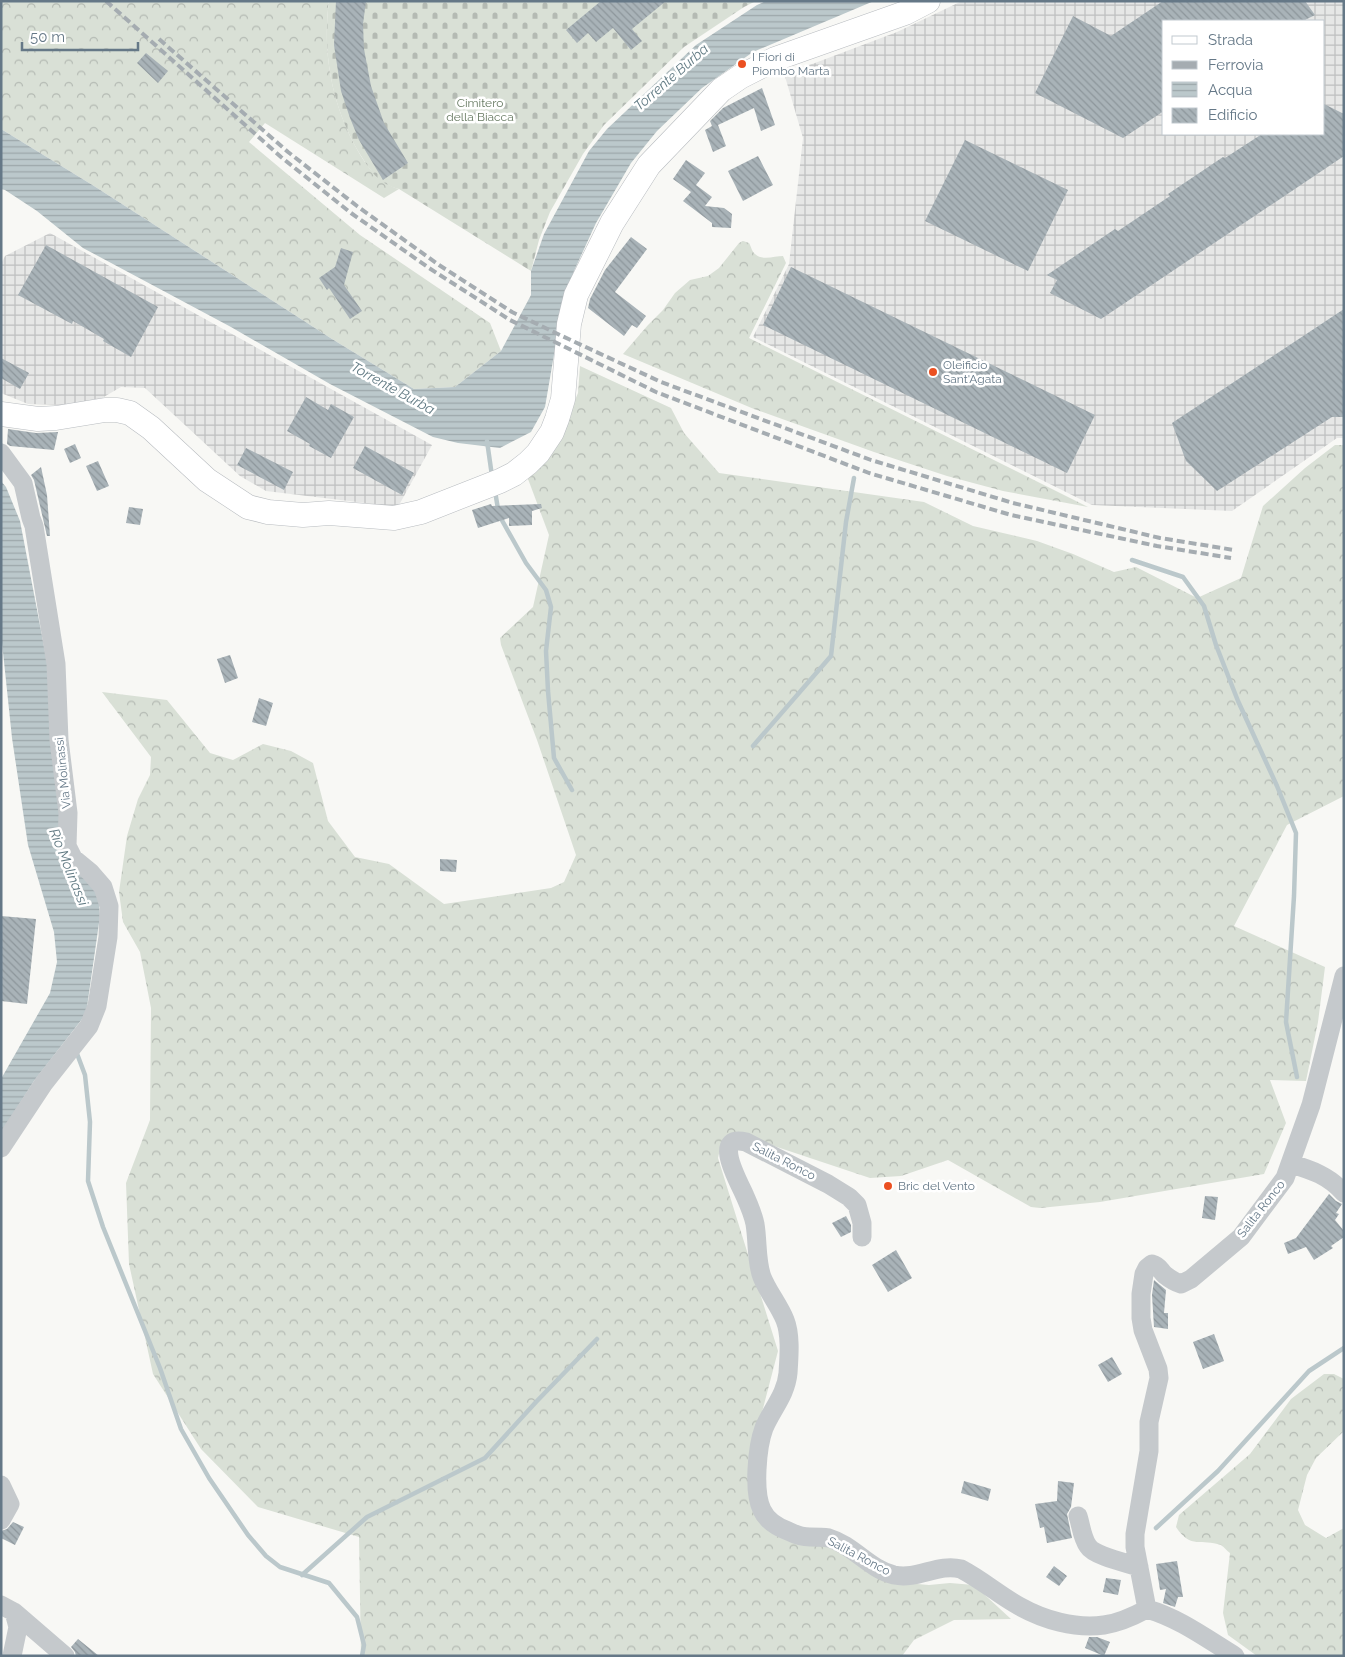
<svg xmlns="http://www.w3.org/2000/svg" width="1345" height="1657" font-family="Raleway,sans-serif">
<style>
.industrial{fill:url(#industrial-grid);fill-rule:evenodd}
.forest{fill:url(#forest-crowns)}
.cemetery{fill:url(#cemetery-stones)}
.water{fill:url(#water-rules)}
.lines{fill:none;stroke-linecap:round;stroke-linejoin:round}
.stream{stroke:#bbc8cb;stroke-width:4.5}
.building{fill:url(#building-back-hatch)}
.major-casing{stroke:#b8bcc0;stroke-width:25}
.minor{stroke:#c5c9cc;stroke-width:19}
.major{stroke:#fff;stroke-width:24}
.rail{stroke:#a5acb1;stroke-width:4;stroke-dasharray:8 4;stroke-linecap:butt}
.poi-dot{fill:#eb5021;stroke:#fff;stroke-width:2}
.labels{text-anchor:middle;stroke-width:5;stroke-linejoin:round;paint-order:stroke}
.poi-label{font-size:12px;fill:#657887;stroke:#fff;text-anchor:start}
.park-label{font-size:12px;fill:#667961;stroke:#fff}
.street-label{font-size:12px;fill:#657887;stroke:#fff}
.water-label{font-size:14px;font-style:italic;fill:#617a83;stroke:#fff}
</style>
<defs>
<pattern id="industrial-grid" width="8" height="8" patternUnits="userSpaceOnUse" patternTransform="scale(1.25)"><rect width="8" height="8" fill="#e6e7e6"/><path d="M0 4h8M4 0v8" fill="none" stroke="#bec0c0"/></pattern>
<pattern id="forest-crowns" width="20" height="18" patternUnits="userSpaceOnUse" patternTransform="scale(1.25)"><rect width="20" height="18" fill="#d9e0d6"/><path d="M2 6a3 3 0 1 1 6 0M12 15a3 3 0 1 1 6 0" fill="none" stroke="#b4bab3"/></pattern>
<pattern id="cemetery-stones" width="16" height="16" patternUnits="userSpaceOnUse" patternTransform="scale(1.25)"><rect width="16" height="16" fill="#d9e0d6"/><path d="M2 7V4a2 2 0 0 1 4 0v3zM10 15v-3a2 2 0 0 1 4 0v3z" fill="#b4bab3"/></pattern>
<pattern id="water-rules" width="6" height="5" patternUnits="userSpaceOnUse" patternTransform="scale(1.25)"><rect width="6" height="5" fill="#bbc8cb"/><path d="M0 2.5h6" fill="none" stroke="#9ca7aa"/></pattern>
<pattern id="building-back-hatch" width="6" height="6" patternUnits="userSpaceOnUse" patternTransform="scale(1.25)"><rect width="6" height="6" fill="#a9b3b8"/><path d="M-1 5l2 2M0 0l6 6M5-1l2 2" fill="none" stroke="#8d969b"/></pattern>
</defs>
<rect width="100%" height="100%" fill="#f8f8f5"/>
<path class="industrial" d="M 962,1 L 1344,1 L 1344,438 L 1337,438 L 1232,511 L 1092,505 L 753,337 L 789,264 L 803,138 L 784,73 L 815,63 L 897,32 ZM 1164,21 L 1324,21 L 1324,134 L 1164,134 Z
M 50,233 L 432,445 L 398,507 L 266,491 L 240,476 L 145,388 L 121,387 L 102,398 L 65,405 L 28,404 L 1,393 L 1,264 L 5,256 Z"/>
<path class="forest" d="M 1,1 L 329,1 C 322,53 332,105 358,151 C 367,167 380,184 399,189 L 384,198 L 265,123 L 249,142 L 360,235 L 490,323 L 501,351 L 455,387 L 414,389 L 332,339 L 94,186 L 1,129 Z
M 743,241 L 749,243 C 751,246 752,252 755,254 C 762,261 775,256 783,256 L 786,263 L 749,338 L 1088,507 L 1003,491 L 947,476 L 874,452 L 754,409 L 623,354 L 648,325 L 663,310 L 675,293 L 690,280 L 708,276 L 719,268 L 739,243 Z
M 580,366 L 671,408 L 684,433 L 719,473 L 924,502 L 973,526 L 1037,541 L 1073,554 L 1114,572 L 1136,567 L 1197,598 L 1241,578 L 1263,506 L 1305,468 L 1335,445 L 1344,445 L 1344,796 L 1287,825 L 1234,926 L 1325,967 L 1318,1022 L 1306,1081 L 1270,1080 L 1286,1123 L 1264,1174 L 1100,1202 L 1040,1208 L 1031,1207 L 948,1160 L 901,1176 L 870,1178 L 741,1135 L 720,1149 L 718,1158 L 778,1351 L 750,1458 L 756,1514 L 838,1548 L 894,1582 L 929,1585 L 950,1583 L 974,1585 L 1011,1619 L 954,1620 L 914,1640 L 902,1656 L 361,1656 L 359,1537 L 258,1507 L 201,1449 L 153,1374 L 129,1264 L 126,1183 L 150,1120 L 151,1008 L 140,952 L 123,922 L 119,892 L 127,836 L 138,799 L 150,775 L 151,757 L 102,692 L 167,700 L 210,753 L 233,760 L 263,744 L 291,751 L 313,763 L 328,821 L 355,857 L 389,864 L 444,904 L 551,888 L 564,882 L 576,855 L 537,740 L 501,645 L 500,638 L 533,607 L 549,535 L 528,479 L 556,445 L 578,393 Z
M 1324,1374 L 1334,1374 L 1344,1379 L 1344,1431 L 1316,1458 L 1307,1475 L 1298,1510 L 1305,1525 L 1326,1538 L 1344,1528 L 1344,1656 L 1257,1656 L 1228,1635 L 1223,1613 L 1230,1553 C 1227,1551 1224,1547 1221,1545 C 1201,1538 1191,1550 1176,1527 L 1179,1515 L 1250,1454 L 1291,1399 Z"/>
<path class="cemetery" d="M 329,1 L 756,1 L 744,7 L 684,47 L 604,125 L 583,154 L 550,212 L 539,240 L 531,271 L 399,189 C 378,184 369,169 358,151 C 332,106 322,53 329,1 Z"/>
<path class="water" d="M 766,1 L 874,1 L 753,52 L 702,88 L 657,131 L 631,163 L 596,223 L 574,271 L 561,314 L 545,407 L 531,432 L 500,448 L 458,443 L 433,437 L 330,384 L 231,327 L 83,248 L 37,211 L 5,190 L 1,189 L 1,129 L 94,186 L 332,339 L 414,389 L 455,387 L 501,351 L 531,295 L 531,271 L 544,234 L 589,151 L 607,129 L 696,45 L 757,5 Z
M 1,481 L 6,487 L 20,521 L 48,667 L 52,753 L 84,877 L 98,892 L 100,916 L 86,1014 L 34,1081 L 1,1133 L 1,1079 L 50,993 L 57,962 L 54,932 L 28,845 L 12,738 L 1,633 Z"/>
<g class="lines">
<path class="stream" d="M 487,441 L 492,476
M 495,491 L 499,515 L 526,563 L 546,590 L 551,607 L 546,651 L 548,691 L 554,758 L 572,790
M 1132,560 L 1183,577 L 1204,606 L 1216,645 L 1238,701 L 1277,786 L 1296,833 L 1294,896 L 1286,1022 L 1297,1077
M 753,746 L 831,656 L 846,522 L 854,478
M 76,1051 L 85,1075 L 90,1122 L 88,1181 L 103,1227 L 160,1368 L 181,1429 L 209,1478 L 248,1535 L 266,1556 L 280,1567 L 329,1583 L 357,1617 L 364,1645 L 362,1656
M 1156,1528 L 1218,1471 L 1309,1371 L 1344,1348
M 302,1575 L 367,1517 L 485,1458 L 536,1402 L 597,1339"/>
</g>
<path class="building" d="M 336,1 L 366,1 L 363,24 L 364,49 L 371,86 L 384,123 L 408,163 L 383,180 L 359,140 L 350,118 L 341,91 L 334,45 Z
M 601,1 L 666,1 L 632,29 L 642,41 L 631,50 L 613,28 L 596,42 L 588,33 L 577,43 L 566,30 Z
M 1163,1 L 1305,1 L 1315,15 L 1303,21 L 1164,21 L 1164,111 L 1123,138 L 1035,93 L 1073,16 L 1111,36 Z
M 146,53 L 168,71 L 158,83 L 137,63 Z
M 762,88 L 775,125 L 761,131 L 754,108 L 718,125 L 726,146 L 713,152 L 705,130 L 712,126 L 710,121 L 723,108 Z
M 1324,104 L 1344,114 L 1344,156 L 1101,319 L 1050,293 L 1057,280 L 1047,275 L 1115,229 L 1118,231 L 1170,196 L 1168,194 L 1223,157 L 1225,158 L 1262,134 L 1324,134 Z
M 965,140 L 1068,190 L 1028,271 L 925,221 Z
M 758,156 L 773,185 L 743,201 L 728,171 Z
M 686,160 L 705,173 L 696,185 L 712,197 L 705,206 L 724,208 L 732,214 L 731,228 L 712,227 L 712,223 L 683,201 L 691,192 L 673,179 Z
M 631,237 L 647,249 L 615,292 L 646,316 L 637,328 L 632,325 L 624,336 L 588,308 L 590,299 L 605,270 Z
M 46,245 L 158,307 L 131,357 L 103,341 L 104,339 L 73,321 L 72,324 L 18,295 Z
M 341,248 L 353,252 L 344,285 L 362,311 L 350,319 L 329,288 L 327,290 L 319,278 L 335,267 Z
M 791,267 L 1095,415 L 1067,473 L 763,325 Z
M 1344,309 L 1344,417 L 1332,417 L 1217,491 L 1186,461 L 1172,423 Z
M 1,358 L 29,373 L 20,389 L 1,378 Z
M 306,397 L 328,410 L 331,404 L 354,417 L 331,458 L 309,446 L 310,444 L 287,431 Z
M 8,429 L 36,433 L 58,432 L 54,450 L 10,446 L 7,444 Z
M 75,444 L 81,458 L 70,463 L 64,449 Z
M 365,446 L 414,473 L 402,495 L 353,468 Z
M 246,448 L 293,472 L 284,490 L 237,465 Z
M 98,461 L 109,486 L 97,491 L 86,466 Z
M 41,467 L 47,495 L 50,536 L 47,536 L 34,480 L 31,475 Z
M 491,504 L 492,506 L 541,504 L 542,508 L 532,511 L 532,525 L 509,526 L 509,518 L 478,528 L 472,510 Z
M 129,507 L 143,509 L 140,525 L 126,523 Z
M 230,655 L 238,678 L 225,683 L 217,659 Z
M 259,698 L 273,703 L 266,726 L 252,722 Z
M 440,859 L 457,860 L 456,872 L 440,871 Z
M 1,916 L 36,919 L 27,1004 L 1,1001 Z
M 1329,1194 L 1336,1201 L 1342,1204 L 1336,1213 L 1339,1214 L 1335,1220 L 1344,1231 L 1344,1237 L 1331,1246 L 1333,1248 L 1314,1260 L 1306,1247 L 1288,1254 L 1284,1243 L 1296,1238 Z
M 1205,1196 L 1218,1197 L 1215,1220 L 1202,1218 Z
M 846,1216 L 851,1225 L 851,1232 L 841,1237 L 832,1223 Z
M 896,1250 L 912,1278 L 888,1292 L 872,1265 Z
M 1154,1280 L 1166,1290 L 1164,1313 L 1168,1313 L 1168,1329 L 1154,1327 L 1152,1295 Z
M 1214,1334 L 1224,1361 L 1203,1369 L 1193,1342 Z
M 1112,1357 L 1122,1374 L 1108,1382 L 1098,1365 Z
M 964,1481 L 991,1489 L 988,1501 L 961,1493 Z
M 1058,1481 L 1074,1483 L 1071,1507 L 1067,1514 L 1072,1538 L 1047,1543 L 1044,1527 L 1040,1528 L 1035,1504 L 1057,1501 Z
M 13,1522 L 24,1527 L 15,1545 L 1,1538 L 1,1531 L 7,1529 Z
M 1177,1561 L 1183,1597 L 1178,1597 L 1175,1607 L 1163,1603 L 1166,1589 L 1160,1590 L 1156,1564 Z
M 1054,1566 L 1067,1576 L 1059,1586 L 1046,1577 Z
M 1106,1578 L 1121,1580 L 1118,1595 L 1103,1592 Z
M 1089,1637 L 1097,1637 L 1110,1642 L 1104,1656 L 1085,1648 Z
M 78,1639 L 99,1656 L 76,1656 L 75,1652 L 71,1647 Z"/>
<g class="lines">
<defs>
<path id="major" d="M 1,414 L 38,419 L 56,418 L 105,410 L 117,410 L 130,413 L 151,428 L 207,480 L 248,507 L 268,512 L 303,515 L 329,513 L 394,518 L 421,512 L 500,481 L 514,474 L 528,463 L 538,453 L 552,432 L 557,419 L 563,399 L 569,324 L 576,295 L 612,223 L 649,165 L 721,90 L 740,77 L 775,59 L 905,13 L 928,1"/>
</defs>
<use href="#major" class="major-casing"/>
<path class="minor" d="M 1,453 L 23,483 L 31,518 L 34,526 L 56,664 L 59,740 L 68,813 L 67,846 L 73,858 L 90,872 L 103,887 L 109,906 L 108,937 L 97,1006 L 89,1026 L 44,1083 L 1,1148
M 1291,1164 C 1312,1170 1329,1176 1344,1193
M 862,1237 L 862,1223 L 857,1205 L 849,1197 L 828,1184 L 746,1142 C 710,1133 740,1184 745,1196 C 749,1205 753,1214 755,1224 C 758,1242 756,1261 762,1277 C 768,1292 779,1305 785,1320 C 791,1335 789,1357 788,1373 C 786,1395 772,1409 764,1428 C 757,1447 753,1492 762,1510 C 767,1521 777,1527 788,1531 C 794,1534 803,1537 810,1537 C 816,1537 822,1537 829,1538 C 853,1545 869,1569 894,1575 C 918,1580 938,1563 961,1569 C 982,1580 999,1595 1019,1606 C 1044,1620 1075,1629 1104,1625 C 1119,1623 1134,1616 1147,1609
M 1,1485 L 10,1504 L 1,1520
M 1078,1516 C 1081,1525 1082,1538 1088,1546 C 1094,1556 1127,1563 1139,1567
M 1,1605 L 14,1612 L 65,1656
M 12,1656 L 18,1627 L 14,1612
M 1235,1656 C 1207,1639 1179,1618 1147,1609 L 1135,1547 L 1135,1534 L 1149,1451 L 1149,1422 L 1159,1378 L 1158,1369 L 1143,1330 L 1141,1318 L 1141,1294 L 1144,1274 L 1147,1268 L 1152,1264 C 1160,1266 1160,1271 1165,1275 C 1170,1279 1175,1282 1181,1284 L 1191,1279 L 1241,1237 L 1285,1178 L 1311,1105 L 1344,976"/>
<use href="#major" class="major"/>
<path class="rail" d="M 106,1 L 281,157 L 351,213 L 429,268 L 510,320 L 561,345 L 656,392 L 869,473 L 1011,515 L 1157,546 L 1231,558
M 159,39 L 288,152 L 357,206 L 439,265 L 512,312 L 562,336 L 661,382 L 871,460 L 1013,503 L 1160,538 L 1234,550"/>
</g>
<g class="poi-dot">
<circle cx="742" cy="64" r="5"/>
<circle cx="933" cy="372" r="5"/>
<circle cx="888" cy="1186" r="5"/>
</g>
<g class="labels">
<g class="poi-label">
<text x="752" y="61">I Fiori di<tspan x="752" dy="14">Piombo Marta</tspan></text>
<text x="943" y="369">Oleificio<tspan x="943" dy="14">Sant'Agata</tspan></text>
<text x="898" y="1190">Bric del Vento</text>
</g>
<g class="park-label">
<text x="480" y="107">Cimitero<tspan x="480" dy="14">della Biacca</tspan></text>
</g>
<g class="street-label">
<text transform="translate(63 773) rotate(-96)" y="4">Via Molinassi</text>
<text transform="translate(784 1161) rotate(27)" y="4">Salita Ronco</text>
<text transform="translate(1261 1209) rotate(-52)" y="4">Salita Ronco</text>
<text transform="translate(859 1556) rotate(28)" y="4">Salita Ronco</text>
</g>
<g class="water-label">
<text transform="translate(671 77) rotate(-41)" y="5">Torrente Burba</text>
<text transform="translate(393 388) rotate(29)" y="5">Torrente Burba</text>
<text transform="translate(69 867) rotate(68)" y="5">Rio Molinassi</text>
</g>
</g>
<rect width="1345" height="1657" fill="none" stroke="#657887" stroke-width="5"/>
<rect x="1162" y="20" width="162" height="115" fill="#ffffff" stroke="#c1c9cf"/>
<rect x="1172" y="36" width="25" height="8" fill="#ffffff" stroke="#c1c9cf"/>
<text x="1208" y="45" font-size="15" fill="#657887">Strada</text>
<rect x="1172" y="61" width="25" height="8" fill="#a5acb1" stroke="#c1c9cf"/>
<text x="1208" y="70" font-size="15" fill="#657887">Ferrovia</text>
<rect x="1172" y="82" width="25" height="15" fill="url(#water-rules)" stroke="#c1c9cf"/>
<text x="1208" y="95" font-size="15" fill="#657887">Acqua</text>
<rect x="1172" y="108" width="25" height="15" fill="url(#building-back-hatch)" stroke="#c1c9cf"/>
<text x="1208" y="120" font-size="15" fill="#657887">Edificio</text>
<path d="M22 42v8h116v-8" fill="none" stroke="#657887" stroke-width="2.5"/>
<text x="30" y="42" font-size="15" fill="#657887" stroke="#ffffff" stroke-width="4" paint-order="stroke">50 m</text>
</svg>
